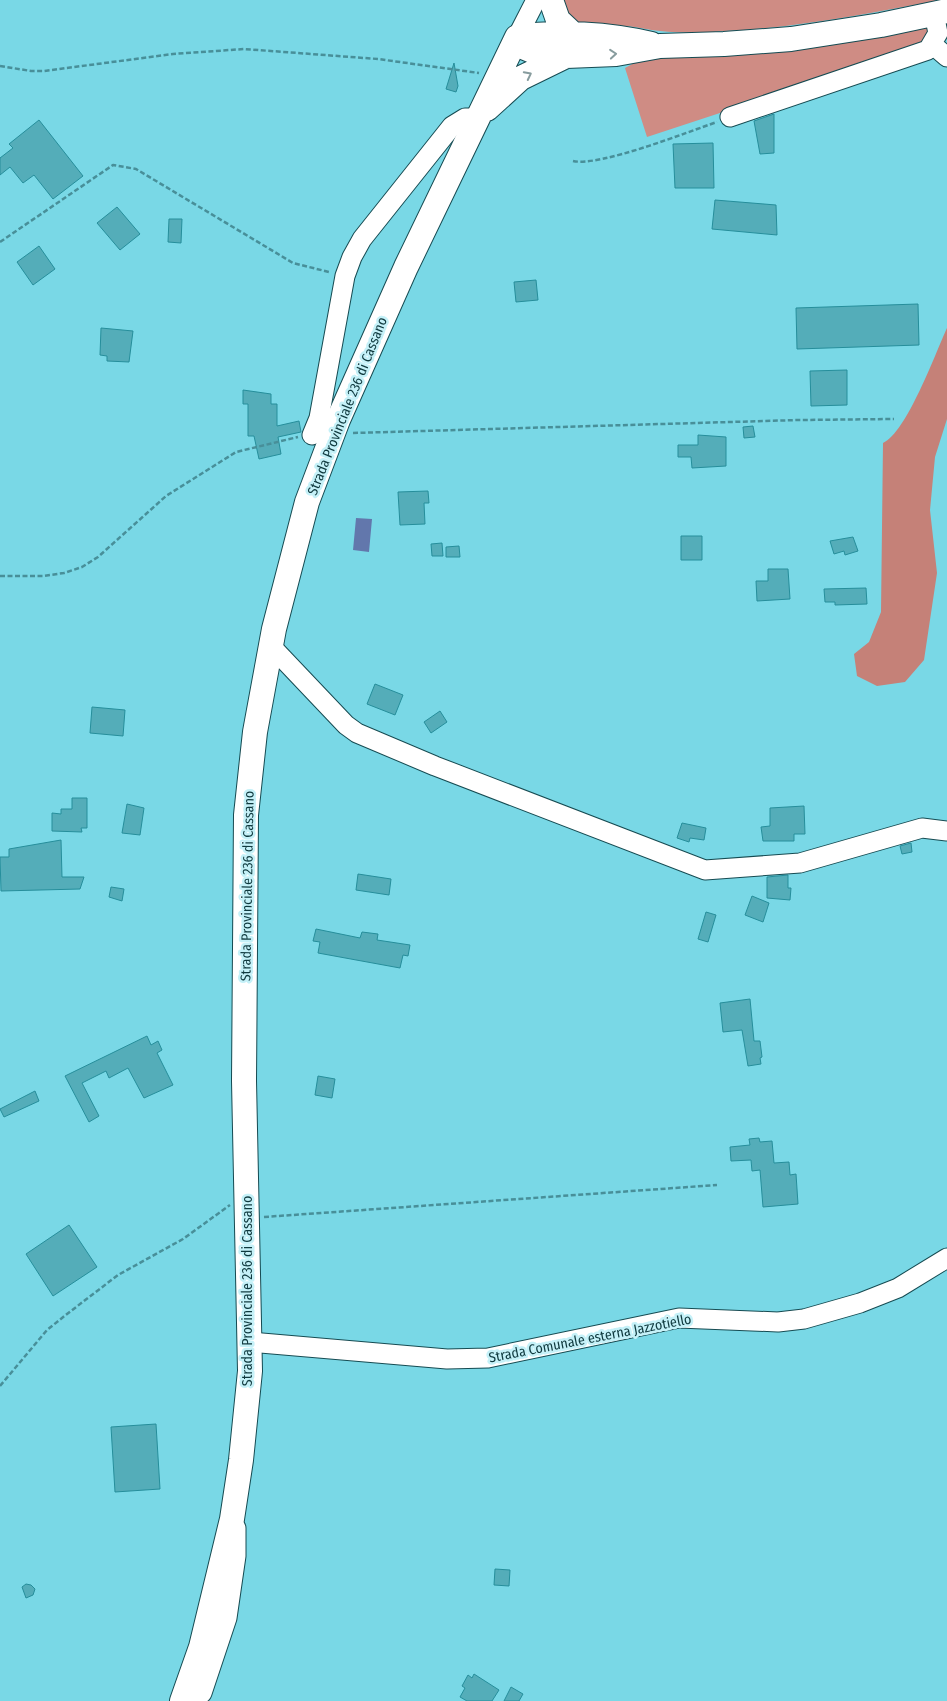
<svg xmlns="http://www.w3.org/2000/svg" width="947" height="1701" font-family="'Fira Sans Condensed',sans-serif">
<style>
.green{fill:#cf8c84}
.forest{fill:#c58178}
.water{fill:#6277ac}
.building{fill:#54adb9;stroke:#268e9b}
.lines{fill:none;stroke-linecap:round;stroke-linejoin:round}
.minor-casing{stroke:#164b52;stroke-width:21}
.major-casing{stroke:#164b52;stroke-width:26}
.path{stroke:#488f99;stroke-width:2.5;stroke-dasharray:5 2.5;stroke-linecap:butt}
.minor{stroke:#fff;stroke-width:19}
.major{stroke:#fff;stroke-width:24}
.oneway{stroke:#879c9e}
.labels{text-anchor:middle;stroke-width:5;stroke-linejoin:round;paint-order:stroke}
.street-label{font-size:14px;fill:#0f393e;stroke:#c5f1f8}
</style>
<rect width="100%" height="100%" fill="#79d8e6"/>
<path class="green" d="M 558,0 L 935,0 L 935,1 C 866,14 795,28 724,31 C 704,33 680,33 660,31 C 649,30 637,27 626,26 C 597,24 572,33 558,0 Z
M 925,24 L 930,29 L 925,39 L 912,50 L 647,137 L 625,68 L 643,58 Z"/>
<path class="forest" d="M 947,328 L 947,419 L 935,457 L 930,510 L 937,573 L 924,660 L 905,682 L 877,686 L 857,676 L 854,654 L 869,642 L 881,612 L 883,443 C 907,432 935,354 947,328 Z"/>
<path class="water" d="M 356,518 L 372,519 L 369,552 L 353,550 Z"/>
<path class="building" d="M 454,63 L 458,86 L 456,92 L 446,89 Z
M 774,114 L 774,153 L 760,154 L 754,121 Z
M 39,120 L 83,176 L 53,199 L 34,175 L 23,183 L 10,167 L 0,175 L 0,158 L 13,148 L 9,144 Z
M 713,143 L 714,188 L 675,188 L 673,144 Z
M 715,200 L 776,205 L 777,235 L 712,229 Z
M 117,207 L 140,234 L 120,250 L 97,223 Z
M 169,219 L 182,219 L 181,243 L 168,242 Z
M 39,246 L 55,269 L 33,285 L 17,262 Z
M 536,280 L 538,300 L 516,302 L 514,282 Z
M 918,304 L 919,345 L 797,349 L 796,308 Z
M 101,328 L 133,331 L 129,362 L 107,361 L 107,356 L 100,355 Z
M 847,370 L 847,405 L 811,406 L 810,371 Z
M 243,390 L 271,394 L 271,404 L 277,404 L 277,426 L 299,421 L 301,432 L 278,437 L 281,454 L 259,459 L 254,436 L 248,436 L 248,404 L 243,404 Z
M 753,426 L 755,437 L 744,438 L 743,427 Z
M 698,435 L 726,437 L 726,466 L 692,468 L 691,457 L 678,457 L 678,445 L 698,445 Z
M 428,491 L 429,503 L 424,503 L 425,524 L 400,525 L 398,492 Z
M 681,536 L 702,536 L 702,560 L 681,560 Z
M 853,537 L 858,551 L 845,555 L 844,551 L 834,554 L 830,541 Z
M 442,543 L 443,556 L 432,556 L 431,544 Z
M 459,546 L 460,557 L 446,557 L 446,547 Z
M 768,569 L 788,569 L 790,599 L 757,601 L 756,581 L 768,581 Z
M 866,588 L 867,604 L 835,605 L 835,602 L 825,602 L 824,589 Z
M 375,684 L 403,695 L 395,715 L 367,704 Z
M 92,707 L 125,710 L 123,736 L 90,733 Z
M 440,711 L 447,722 L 431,733 L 424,722 Z
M 72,798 L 87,798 L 87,828 L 81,828 L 82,832 L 52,831 L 52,813 L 61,814 L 61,809 L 72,809 Z
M 127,804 L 144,808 L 140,835 L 122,833 Z
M 804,806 L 805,834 L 794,834 L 794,841 L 763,841 L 761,827 L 770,826 L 770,808 Z
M 682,823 L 706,828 L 704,840 L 690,838 L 689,842 L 677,838 Z
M 61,840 L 62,877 L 84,877 L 80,889 L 1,891 L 0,857 L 9,857 L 9,849 Z
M 911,843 L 912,852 L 902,854 L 900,846 Z
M 358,874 L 391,879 L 389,895 L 356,890 Z
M 788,875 L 788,888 L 791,888 L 790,900 L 767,898 L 767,877 Z
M 111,887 L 124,889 L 122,901 L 109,897 Z
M 752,896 L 769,903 L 763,922 L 745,915 Z
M 706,912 L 716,915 L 708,942 L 698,939 Z
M 316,929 L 360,938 L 362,932 L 378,934 L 377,940 L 410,945 L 408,956 L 403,955 L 400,968 L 318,953 L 320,942 L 313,941 Z
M 750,999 L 754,1041 L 760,1041 L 762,1057 L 760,1058 L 761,1064 L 748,1066 L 742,1030 L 723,1032 L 720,1003 Z
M 147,1036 L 151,1045 L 158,1041 L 162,1050 L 157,1053 L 173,1085 L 144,1098 L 128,1068 L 109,1078 L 106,1071 L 82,1083 L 99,1116 L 89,1122 L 65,1076 Z
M 318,1076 L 335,1079 L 332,1098 L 315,1095 Z
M 35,1091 L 39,1101 L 4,1117 L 0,1109 Z
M 759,1138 L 760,1142 L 772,1141 L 774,1163 L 789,1162 L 790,1175 L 796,1174 L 798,1204 L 763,1207 L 760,1170 L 752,1171 L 751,1160 L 731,1161 L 730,1147 L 750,1145 L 749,1139 Z
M 69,1225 L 97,1267 L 53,1296 L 26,1254 Z
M 156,1424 L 160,1489 L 115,1492 L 111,1427 Z
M 495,1569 L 510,1570 L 509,1586 L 494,1585 Z
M 26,1584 L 31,1585 L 35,1589 L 33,1595 L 26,1598 L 22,1587 Z
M 474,1674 L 499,1690 L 492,1701 L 467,1701 L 460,1697 L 465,1688 L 462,1686 L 468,1675 L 472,1678 Z
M 511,1687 L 523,1694 L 519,1701 L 504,1701 Z"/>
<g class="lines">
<defs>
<path id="minor" d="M 517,37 L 536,0
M 933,45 L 947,57
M 730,117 L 928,50 L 938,33 L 934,14
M 312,435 L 319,418 L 345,276 L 352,257 L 362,239 L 452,126 L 465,118 L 478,118
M 271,646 L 346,725 L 357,733 L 435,766 L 705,870 L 800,863 L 922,828 L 947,831
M 250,1342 L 447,1359 L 488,1358 L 679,1318 L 778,1322 L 804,1319 L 860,1303 L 898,1288 L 947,1258
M 194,1700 L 202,1693 L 227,1618 L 236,1556 L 236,1528"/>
<path id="major" d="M 551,0 L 558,20 L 575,36
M 517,37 L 525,48 L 537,53 L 566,56 L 616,54 L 660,46 L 724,44 L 791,39 L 881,25 L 947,11
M 517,37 C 557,31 610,34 651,44
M 487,109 L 521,78 L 566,56
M 182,1701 L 201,1647 L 232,1519 L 241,1460 L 250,1371 L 244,1081 L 246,815 L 255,732 L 274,629 L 307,502 L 338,420 L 406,267 L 517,37"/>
</defs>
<use href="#minor" class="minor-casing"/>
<use href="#major" class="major-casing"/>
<path class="path" d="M 0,66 L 31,71 L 44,71 L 173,54 L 244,49 L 378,59 L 479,73
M 573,161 C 600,167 687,132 717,122
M 0,242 L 113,165 L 136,169 L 293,263 L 329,272
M 353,433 L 799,420 L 894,419
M 0,576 L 43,576 L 64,573 L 82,567 L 98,557 L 166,496 L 236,452 L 298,437
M 264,1217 L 717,1185
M 0,1386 L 47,1330 L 67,1314 L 118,1275 L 183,1239 L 230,1205"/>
<use href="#minor" class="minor"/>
<use href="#major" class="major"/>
</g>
<defs><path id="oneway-chevron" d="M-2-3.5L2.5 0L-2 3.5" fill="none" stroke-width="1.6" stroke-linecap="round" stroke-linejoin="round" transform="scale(1.25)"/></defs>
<g class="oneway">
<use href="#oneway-chevron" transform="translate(613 54) rotate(-5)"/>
<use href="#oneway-chevron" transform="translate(528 75) rotate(-27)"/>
</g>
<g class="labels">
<g class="street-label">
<text transform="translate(347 406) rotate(-68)" y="5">Strada Provinciale 236 di Cassano</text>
<text transform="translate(247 886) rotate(-89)" y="5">Strada Provinciale 236 di Cassano</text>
<text transform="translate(247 1291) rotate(-90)" y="5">Strada Provinciale 236 di Cassano</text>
<text transform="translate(590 1338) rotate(-11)" y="5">Strada Comunale esterna Jazzotiello</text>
</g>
</g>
</svg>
